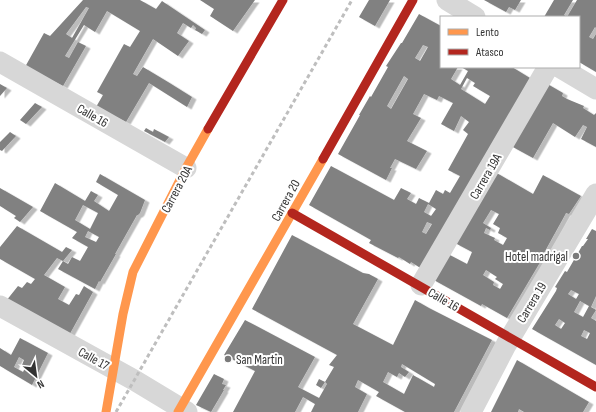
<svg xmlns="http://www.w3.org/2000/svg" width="596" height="412" font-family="'Sofia Sans Condensed',sans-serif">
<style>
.building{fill:#818181;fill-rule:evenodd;filter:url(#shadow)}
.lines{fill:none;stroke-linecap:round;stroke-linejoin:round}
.street{stroke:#d7d7d7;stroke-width:21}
.slow{stroke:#ff974d;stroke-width:9}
.jam{stroke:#b3261e;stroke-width:9}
.rail{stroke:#bebebe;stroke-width:3;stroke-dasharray:4 3;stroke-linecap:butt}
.poi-dot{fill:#7a7a7a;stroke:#fff;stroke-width:1.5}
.labels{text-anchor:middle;stroke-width:4;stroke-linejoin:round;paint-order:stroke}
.street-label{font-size:13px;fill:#333;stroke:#fff}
.poi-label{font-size:13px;fill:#333;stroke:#fff;text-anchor:end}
</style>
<defs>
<filter id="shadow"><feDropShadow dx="4.5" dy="2.5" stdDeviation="0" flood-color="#0004"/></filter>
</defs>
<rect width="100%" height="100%" fill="#fff"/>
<path class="building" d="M 83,0 L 140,0 L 156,9 L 162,1 L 205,30 L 202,34 L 195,30 L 196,28 L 193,25 L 191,28 L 183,23 L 177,33 L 189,41 L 178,56 L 153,39 L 133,74 L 137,76 L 143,67 L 168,82 L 192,97 L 187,107 L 149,83 L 126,122 L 96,107 L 103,95 L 97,92 L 124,44 L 130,47 L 140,31 L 107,11 L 95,32 L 84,25 L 65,56 L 69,58 L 78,42 L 86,46 L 63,86 L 25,67 L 44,33 L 50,36 ZM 86,7 L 89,8 L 72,38 L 66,34 Z
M 200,0 L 255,0 L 233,31 L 210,16 L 214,9 Z
M 369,0 L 390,0 L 375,26 L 359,17 Z
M 484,0 L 521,0 L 515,10 L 509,7 L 506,12 Z
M 554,0 L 573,0 L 564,15 L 567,17 L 544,17 Z
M 577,0 L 596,0 L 596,28 L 595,27 L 589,37 L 593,39 L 596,34 L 596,72 L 579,62 L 579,17 L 567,17 Z
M 419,14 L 441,26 L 441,67 L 458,67 L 451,79 L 460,85 L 468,71 L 461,67 L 512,67 L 530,78 L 422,269 L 411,262 L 410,264 L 399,257 L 398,258 L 369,243 L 371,240 L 309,205 L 331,166 L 394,200 L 401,188 L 411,193 L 407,199 L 416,204 L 419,198 L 429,203 L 436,190 L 443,194 L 445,190 L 450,193 L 460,176 L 448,170 L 468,134 L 463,130 L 469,122 L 461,116 L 454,131 L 441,124 L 453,103 L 439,96 L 437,100 L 424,94 L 413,114 L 421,118 L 407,141 L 427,151 L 416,169 L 395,159 L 390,168 L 392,168 L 386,180 L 338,154 L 360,115 L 359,115 L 370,96 L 371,97 L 388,67 L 386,66 L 401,43 L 402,43 ZM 423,45 L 428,47 L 420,61 L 415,58 ZM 404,76 L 408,79 L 391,109 L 387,106 ZM 467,78 L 475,83 L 473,86 L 490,96 L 485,104 L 461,89 ZM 428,204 L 436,209 L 431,216 L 424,212 ZM 427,222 L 432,224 L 426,234 L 422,232 Z
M 544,82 L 563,93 L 562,96 L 567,99 L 584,106 L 583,108 L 594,115 L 596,113 L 596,147 L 581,139 L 587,127 L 583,125 L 575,137 L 553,123 L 533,158 L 511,146 Z
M 0,84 L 7,88 L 0,96 Z
M 35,103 L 42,107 L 26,124 L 20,120 Z
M 146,128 L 153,132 L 154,129 L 169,137 L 165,142 L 144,131 Z
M 10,132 L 16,136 L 2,151 L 0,150 L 0,142 Z
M 495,172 L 533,194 L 543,175 L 581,196 L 569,214 L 566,213 L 565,215 L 544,253 L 545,254 L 507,318 L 482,304 L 481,306 L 432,279 L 446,253 L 467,264 L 472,252 L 455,243 ZM 491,210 L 499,214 L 493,224 L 500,228 L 498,233 L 507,238 L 503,245 L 494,240 L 495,238 L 484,233 L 486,228 L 490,230 L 491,228 L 483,223 ZM 486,270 L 497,277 L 495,279 L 503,284 L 500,289 L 493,285 L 494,282 L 483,275 Z
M 100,174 L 145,200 L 140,213 L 138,215 L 137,215 L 115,254 L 116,254 L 100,282 L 99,281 L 95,289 L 58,269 L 63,261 L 68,264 L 72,257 L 80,261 L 88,247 L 72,238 L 77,232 L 40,211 L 55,183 L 85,201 L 91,191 L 98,195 L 94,201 L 109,211 L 118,195 L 96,182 ZM 83,205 L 98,213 L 90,229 L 75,220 ZM 88,231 L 99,237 L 96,242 L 85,237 Z
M 0,188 L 33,207 L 20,222 L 14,218 L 16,216 L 0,206 Z
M 17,226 L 62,252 L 66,247 L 72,250 L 63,261 L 57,258 L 44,275 L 65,287 L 58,299 L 69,305 L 76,294 L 79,295 L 84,286 L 93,292 L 67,339 L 6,301 L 18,286 L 22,288 L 27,282 L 31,284 L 35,279 L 0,259 L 0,247 Z
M 592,229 L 596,231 L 596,296 L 591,307 L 596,310 L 591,318 L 596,321 L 596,365 L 532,329 L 556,291 L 557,288 L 555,287 L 565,271 L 567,272 L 582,246 L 583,246 L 588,239 L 586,239 ZM 571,290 L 579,294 L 576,299 L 568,294 ZM 580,301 L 589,306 L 583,317 L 574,312 ZM 559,319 L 565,323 L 561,329 L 555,325 ZM 584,330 L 590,333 L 587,339 L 581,336 Z
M 292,235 L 363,273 L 369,274 L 378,279 L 353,324 L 393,345 L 415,300 L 429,308 L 492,340 L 454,412 L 405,412 L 376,396 L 379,392 L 358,380 L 355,387 L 367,394 L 358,412 L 311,412 L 315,404 L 303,397 L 295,412 L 233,412 L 255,371 L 224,355 L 245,320 L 315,357 L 298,387 L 319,398 L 327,384 L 325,382 L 334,367 L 329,365 L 337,355 L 252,309 ZM 402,364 L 435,384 L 434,387 L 413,375 L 404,394 L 383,382 L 388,372 L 397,377 L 399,373 L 405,377 L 409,372 L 401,367 Z
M 20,338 L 48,353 L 32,385 L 0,366 L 0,348 L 11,355 ZM 19,357 L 24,360 L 22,365 L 25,368 L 23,372 L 14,367 Z
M 517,360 L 589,402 L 583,412 L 524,412 L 519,409 L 518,412 L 491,412 Z
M 214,374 L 224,379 L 222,384 L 226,385 L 223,390 L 224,390 L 211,412 L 196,405 Z
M 319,379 L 325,382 L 321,388 L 316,385 Z"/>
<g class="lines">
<path class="street" d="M 447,0 L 475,17
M 0,62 L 186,168
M 559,67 L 596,89
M 421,285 L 548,67
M 0,306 L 134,380 L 187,412
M 471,412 L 506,345 L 596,194"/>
<path class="slow" d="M 106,412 L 123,314 L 133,272 L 186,168 L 208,129
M 178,412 L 323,159"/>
<path class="jam" d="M 208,129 L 283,0
M 323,159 L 413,0
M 292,213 L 596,387"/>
<path class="rail" d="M 116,412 L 352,0"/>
</g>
<g class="poi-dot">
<circle cx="576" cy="256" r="4"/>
<circle cx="228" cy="359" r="4"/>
</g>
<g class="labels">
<g class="street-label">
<text transform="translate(93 115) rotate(30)" y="5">Calle 16</text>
<text transform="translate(485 176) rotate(-60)" y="5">Carrera 19A</text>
<text transform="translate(176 189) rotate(-62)" y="5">Carrera 20A</text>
<text transform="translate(285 200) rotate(-61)" y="5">Carrera 20</text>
<text transform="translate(444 299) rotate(30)" y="5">Calle 16</text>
<text transform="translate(531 302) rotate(-59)" y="5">Carrera 19</text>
<text transform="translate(94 358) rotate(29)" y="5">Calle 17</text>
</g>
<g class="poi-label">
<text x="568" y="261">Hotel madrigal</text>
<text x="236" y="364" text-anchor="start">San Martin</text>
</g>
</g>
<rect x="440" y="16" width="140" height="52" fill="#ffffff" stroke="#adadad"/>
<rect x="448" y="29" width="20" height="6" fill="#ff974d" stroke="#adadad"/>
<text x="476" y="36" font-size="12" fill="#333333">Lento</text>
<rect x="448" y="49" width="20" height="6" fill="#b3261e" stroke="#adadad"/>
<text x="476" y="56" font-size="12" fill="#333333">Atasco</text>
<g transform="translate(36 376) rotate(151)" stroke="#ffffff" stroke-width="3" paint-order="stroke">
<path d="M0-3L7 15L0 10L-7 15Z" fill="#333333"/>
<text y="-6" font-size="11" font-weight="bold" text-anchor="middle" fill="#333333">N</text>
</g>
</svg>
